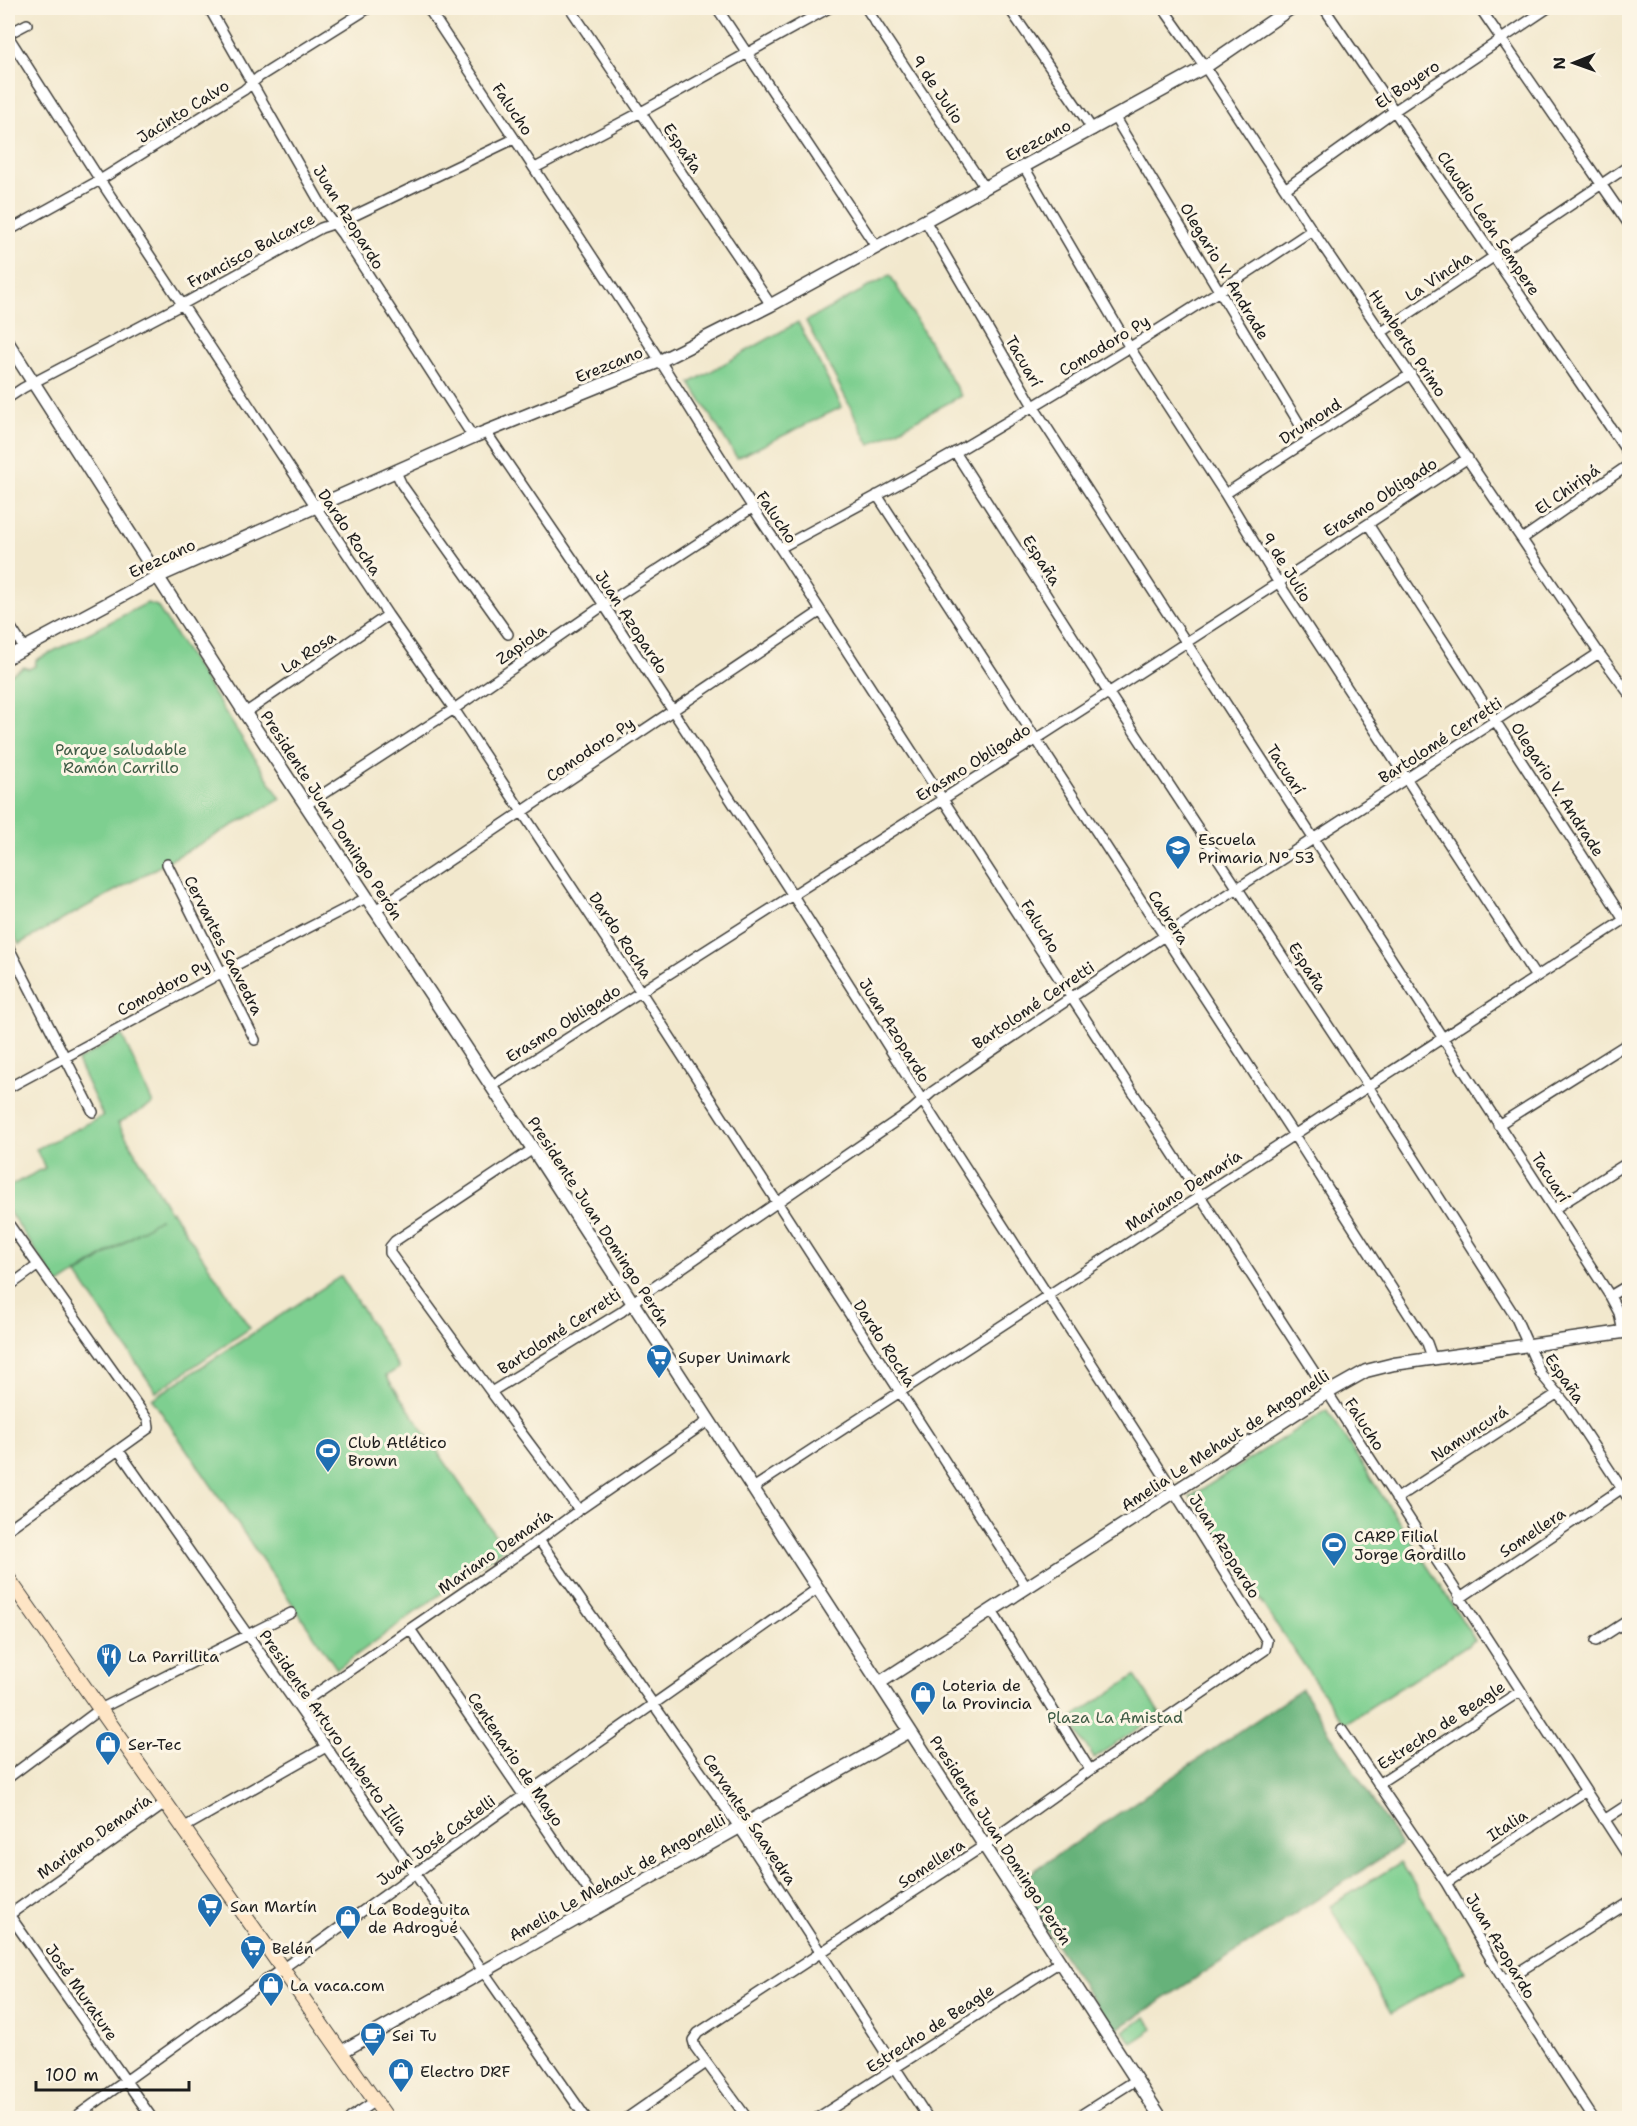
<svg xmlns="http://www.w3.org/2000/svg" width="1637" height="2126" font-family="'Shantell Sans',sans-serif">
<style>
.green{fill:#7ecf90;stroke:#4d7656;stroke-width:1.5}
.forest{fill:#66b27a;stroke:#41674b;stroke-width:1.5}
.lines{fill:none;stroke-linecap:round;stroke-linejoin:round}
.minor-casing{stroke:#3c3b37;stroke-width:12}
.tertiary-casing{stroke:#3c3b37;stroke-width:15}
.secondary-casing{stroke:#3c3b37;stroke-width:16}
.minor{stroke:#fff;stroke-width:9}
.tertiary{stroke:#fff;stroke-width:12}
.secondary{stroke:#fee5c5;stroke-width:14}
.labels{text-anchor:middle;stroke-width:6;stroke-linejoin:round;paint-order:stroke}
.street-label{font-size:16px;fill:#1c1c1c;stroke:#fcf5e5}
.park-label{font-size:16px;fill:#3e5b45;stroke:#fcf5e5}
.poi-label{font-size:16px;fill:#1c1c1c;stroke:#fcf5e5;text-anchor:start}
</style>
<rect width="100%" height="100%" fill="#fcf5e5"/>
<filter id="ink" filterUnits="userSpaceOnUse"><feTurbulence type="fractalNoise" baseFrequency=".0167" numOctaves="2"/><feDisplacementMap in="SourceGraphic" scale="12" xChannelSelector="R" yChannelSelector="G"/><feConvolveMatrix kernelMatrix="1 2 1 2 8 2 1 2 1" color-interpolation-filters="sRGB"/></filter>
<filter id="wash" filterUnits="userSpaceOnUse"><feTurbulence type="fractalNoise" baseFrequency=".008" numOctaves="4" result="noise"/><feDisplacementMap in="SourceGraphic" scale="24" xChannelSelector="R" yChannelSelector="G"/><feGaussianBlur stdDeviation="1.35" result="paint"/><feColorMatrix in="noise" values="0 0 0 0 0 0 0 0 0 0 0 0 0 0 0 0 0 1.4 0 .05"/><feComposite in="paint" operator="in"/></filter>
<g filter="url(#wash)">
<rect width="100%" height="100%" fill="#f2e8cd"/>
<path class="green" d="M 890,275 L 961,396 L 870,445 L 806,321 Z
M 798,322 L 842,407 L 737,458 L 690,383 Z
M 147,603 L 157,606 L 281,799 L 19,944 L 8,923 L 8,676 L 24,667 L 29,669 L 35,666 L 36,660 Z
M 122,1035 L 153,1104 L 118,1123 L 170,1212 L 172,1211 L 250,1328 L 156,1392 L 77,1275 L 160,1218 L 59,1285 L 8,1210 L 8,1187 L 45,1168 L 36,1149 L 103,1116 L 77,1061 Z
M 341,1276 L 399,1368 L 386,1376 L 504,1548 L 337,1669 L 152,1399 Z
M 1327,1410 L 1475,1640 L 1344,1724 L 1190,1497 Z
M 1135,1676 L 1160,1714 L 1094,1758 L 1069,1720 Z
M 1401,1862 L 1465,1971 L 1391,2013 L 1330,1906 Z
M 1146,2017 L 1153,2029 L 1132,2043 L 1124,2031 Z"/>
<path class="forest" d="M 1302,1689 L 1401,1845 L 1113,2032 L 1016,1883 Z"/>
</g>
<g filter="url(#ink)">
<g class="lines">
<defs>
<path id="minor" d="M 209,8 L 326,213 L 342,234 L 473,437
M 428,8 C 505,125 584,242 660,361 C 700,423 737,487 780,548 C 1061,986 1346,1422 1630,1859
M 570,8 L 771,305
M 717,8 L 877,248
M 866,8 L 985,188
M 1009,8 L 1093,130
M 1163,8 L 1205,67 L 1312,230 L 1599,653 L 1630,695
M 1324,8 L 1630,456
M 1480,8 L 1630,226
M 8,34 L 27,24
M 8,36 L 100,180 L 316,507 L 388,615 L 454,709 L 641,992 L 1027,1588
M 1115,118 L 1309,440
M 1024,167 L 1130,348 L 1225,494 L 1278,582 L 1536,977
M 535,168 L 641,112 L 829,8
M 1285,189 L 1394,111 L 1548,8
M 926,222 L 1033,406 L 1610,1296 L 1619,1313 L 1623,1332
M 8,231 L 100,180 L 244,90 L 259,77 L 369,8
M 1382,332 L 1630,165
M 8,398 L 23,388 L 183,304 L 321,228 L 345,220 L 514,139
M 486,432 L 604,605 L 792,894 L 922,1100 L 1170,1485 L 1267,1641 L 1265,1650 L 1090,1770 L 985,1845 L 698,2033 L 693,2040 L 695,2047 L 747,2118
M 955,452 L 1108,692 L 1368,1086 L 1516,1318 L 1541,1374 L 1566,1404 L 1630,1501
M 396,472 L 402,485 L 508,634
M 1225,494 L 1411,374
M 877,495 L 1294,1135 L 1427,1343 L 1432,1357
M 1368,524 L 1624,920
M 1522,539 L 1630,464
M 780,548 C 839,516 898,485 956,452 C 1077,381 1196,308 1312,230
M 8,623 L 24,648
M 245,713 L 388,615
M 306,805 L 454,709 L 604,605 L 752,508
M 167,864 L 255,1040
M 374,911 L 821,611
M 8,946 L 93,1112
M 491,1087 C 818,879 1145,672 1468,458
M 8,1088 L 221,973 L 366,898
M 1498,1125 L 1630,1042
M 533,1149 L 395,1241 L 390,1247 L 390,1253 L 491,1392 L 579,1510
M 1554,1209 L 1630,1161
M 8,1223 L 148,1420 L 149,1428 L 8,1529
M 8,1287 L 37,1266
M 1610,1296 L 1630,1284
M 491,1392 L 621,1312 L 641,1296 L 912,1110 L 932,1092 C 1151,941 1377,799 1599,653
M 119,1451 L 586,2118
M 753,1488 C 1045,1298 1337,1106 1630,916
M 1396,1499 L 1558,1393
M 539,1540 L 739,1827 L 928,2118
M 1459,1599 L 1621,1489
M 992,1611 L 1090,1770
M 410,1629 L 599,1906
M 1596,1641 L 1630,1619
M 298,1706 L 539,1540 L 579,1510 L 708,1421
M 1342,1730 L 1446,1883 L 1504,1981 L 1593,2118
M 8,1778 L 100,1709 L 291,1613
M 1378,1784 L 1519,1692
M 1604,1820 L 1630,1803
M 183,1828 L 326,1747
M 1446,1883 L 1586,1791
M 8,1913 L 152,2118
M 9,1915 L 166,1803
M 1504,1981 L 1630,1902
M 74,2118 L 523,1796 L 817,1589
M 350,2118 L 375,2101
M 627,2118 L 706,2063
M 817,2118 L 1060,1962
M 1076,2118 L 1136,2080"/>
<path id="tertiary" d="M 8,343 L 245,713 L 533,1149 L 1161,2118
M 8,657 L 157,577 L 473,437 L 660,361 L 771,305 L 1205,67 L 1291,8
M 879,1683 L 1327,1393 L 1366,1371 L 1394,1364 L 1630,1331
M 341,2052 L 910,1731"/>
<path id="secondary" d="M 8,1578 L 387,2118"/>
</defs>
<use href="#minor" class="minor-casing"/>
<use href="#tertiary" class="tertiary-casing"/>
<use href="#secondary" class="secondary-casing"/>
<use href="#minor" class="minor"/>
<use href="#tertiary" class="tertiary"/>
<use href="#secondary" class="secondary"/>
</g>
</g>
<defs>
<symbol id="school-pin" viewBox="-11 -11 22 30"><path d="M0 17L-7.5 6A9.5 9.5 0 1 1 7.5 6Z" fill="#1f6fb2" stroke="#fcf5e5"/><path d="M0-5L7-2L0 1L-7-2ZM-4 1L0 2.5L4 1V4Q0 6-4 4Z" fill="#fff"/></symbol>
<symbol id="supermarket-pin" viewBox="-11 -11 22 30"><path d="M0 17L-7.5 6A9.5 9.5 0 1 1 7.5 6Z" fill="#1f6fb2" stroke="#fcf5e5"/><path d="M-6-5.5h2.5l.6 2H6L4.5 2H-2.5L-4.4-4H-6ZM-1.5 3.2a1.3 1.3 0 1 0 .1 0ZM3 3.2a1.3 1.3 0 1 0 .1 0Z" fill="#fff"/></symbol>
<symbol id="stadium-pin" viewBox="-11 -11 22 30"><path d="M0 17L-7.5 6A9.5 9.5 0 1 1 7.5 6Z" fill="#1f6fb2" stroke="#fcf5e5"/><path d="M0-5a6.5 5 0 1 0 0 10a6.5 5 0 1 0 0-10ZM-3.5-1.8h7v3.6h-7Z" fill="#fff"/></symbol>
<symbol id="restaurant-pin" viewBox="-11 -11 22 30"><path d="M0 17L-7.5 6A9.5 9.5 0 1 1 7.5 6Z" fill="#1f6fb2" stroke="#fcf5e5"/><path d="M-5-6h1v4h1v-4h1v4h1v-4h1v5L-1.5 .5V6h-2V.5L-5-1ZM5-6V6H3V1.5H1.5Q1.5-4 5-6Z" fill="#fff"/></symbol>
<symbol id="shop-pin" viewBox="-11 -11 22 30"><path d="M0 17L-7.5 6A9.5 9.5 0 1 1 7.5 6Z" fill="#1f6fb2" stroke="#fcf5e5"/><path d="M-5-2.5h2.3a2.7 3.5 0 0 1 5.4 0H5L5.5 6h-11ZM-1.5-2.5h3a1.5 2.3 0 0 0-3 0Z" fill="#fff"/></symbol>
<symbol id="cafe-pin" viewBox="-11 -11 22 30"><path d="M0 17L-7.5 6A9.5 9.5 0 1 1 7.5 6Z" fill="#1f6fb2" stroke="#fcf5e5"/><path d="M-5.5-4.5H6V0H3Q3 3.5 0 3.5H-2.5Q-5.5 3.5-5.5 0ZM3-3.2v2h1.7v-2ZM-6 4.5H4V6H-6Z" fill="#fff"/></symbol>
</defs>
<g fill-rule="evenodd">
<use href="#school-pin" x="1163" y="833" width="30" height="40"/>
<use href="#supermarket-pin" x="644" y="1342" width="30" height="40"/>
<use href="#stadium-pin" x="313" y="1436" width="30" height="40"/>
<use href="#stadium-pin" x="1319" y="1530" width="30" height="40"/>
<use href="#restaurant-pin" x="94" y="1641" width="30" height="40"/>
<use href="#shop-pin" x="908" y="1679" width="30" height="40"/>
<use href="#shop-pin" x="93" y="1729" width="30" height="40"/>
<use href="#supermarket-pin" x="195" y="1891" width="30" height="40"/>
<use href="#shop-pin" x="333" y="1903" width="30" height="40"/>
<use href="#supermarket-pin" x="238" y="1933" width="30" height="40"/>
<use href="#shop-pin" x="256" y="1970" width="30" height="40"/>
<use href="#cafe-pin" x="358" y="2020" width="30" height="40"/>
<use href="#shop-pin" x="386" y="2056" width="30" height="40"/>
</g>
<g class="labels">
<g class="street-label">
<text transform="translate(1407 84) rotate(-34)" y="6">El Boyero</text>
<text transform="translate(938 89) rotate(56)" y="6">9 de Julio</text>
<text transform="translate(513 109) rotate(56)" y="6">Falucho</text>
<text transform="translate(183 111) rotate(-32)" y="6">Jacinto Calvo</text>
<text transform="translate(1038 140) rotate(-28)" y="6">Erezcano</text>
<text transform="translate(683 148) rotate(56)" y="6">España</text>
<text transform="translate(349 217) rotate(58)" y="6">Juan Azopardo</text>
<text transform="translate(1489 223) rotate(56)" y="6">Claudio León Sempere</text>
<text transform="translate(251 250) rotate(-28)" y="6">Francisco Balcarce</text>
<text transform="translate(1225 271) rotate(59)" y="6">Olegario V. Andrade</text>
<text transform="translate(1438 276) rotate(-34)" y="6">La Vincha</text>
<text transform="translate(1408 343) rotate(56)" y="6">Humberto Primo</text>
<text transform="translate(1104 345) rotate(-31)" y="6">Comodoro Py</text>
<text transform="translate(1024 361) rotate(60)" y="6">Tacuarí</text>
<text transform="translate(609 364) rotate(-22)" y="6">Erezcano</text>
<text transform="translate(1310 421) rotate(-33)" y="6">Drumond</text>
<text transform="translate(1567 489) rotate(-35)" y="6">El Chiripá</text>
<text transform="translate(1380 497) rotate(-33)" y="6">Erasmo Obligado</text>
<text transform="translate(777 517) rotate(56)" y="6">Falucho</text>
<text transform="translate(350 532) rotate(56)" y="6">Dardo Rocha</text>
<text transform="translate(162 558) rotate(-25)" y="6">Erezcano</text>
<text transform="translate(1042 560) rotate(57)" y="6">España</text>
<text transform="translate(1287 567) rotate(58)" y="6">9 de Julio</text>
<text transform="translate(632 622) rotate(57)" y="6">Juan Azopardo</text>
<text transform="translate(521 644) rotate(-35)" y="6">Zapiola</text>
<text transform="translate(308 652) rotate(-34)" y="6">La Rosa</text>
<text transform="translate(1440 740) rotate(-33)" y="6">Bartolomé Cerretti</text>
<text transform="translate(590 749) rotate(-34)" y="6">Comodoro Py</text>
<text transform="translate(973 762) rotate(-32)" y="6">Erasmo Obligado</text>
<text transform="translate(1286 769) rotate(57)" y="6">Tacuarí</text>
<text transform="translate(1558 789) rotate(57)" y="6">Olegario V. Andrade</text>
<text transform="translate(332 815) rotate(57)" y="6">Presidente Juan Domingo Perón</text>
<text transform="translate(1169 917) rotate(57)" y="6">Cabrera</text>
<text transform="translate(1041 926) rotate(58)" y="6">Falucho</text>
<text transform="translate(621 935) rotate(56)" y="6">Dardo Rocha</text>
<text transform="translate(224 945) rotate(63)" y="6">Cervantes Saavedra</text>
<text transform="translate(1308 967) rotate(57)" y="6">España</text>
<text transform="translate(163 987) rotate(-28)" y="6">Comodoro Py</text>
<text transform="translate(1033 1005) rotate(-34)" y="6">Bartolomé Cerretti</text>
<text transform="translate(563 1023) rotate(-32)" y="6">Erasmo Obligado</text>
<text transform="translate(895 1030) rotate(58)" y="6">Juan Azopardo</text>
<text transform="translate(1551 1177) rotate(57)" y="6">Tacuarí</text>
<text transform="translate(1183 1190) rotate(-33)" y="6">Mariano Demaría</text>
<text transform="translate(599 1221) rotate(57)" y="6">Presidente Juan Domingo Perón</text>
<text transform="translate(559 1331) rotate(-33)" y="6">Bartolomé Cerretti</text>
<text transform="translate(885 1343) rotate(57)" y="6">Dardo Rocha</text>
<text transform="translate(1565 1378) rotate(55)" y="6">España</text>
<text transform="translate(1365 1424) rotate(57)" y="6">Falucho</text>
<text transform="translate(1469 1433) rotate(-33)" y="6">Namuncurá</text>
<text transform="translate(1225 1440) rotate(-33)" y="6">Amelia Le Mehaut de Angonelli</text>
<text transform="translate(1532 1532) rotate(-34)" y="6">Somellera</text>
<text transform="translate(1225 1546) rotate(58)" y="6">Juan Azopardo</text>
<text transform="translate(495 1551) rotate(-35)" y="6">Mariano Demaría</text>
<text transform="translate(1441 1725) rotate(-33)" y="6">Estrecho de Beagle</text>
<text transform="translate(334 1732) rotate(55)" y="6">Presidente Arturo Umberto Illia</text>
<text transform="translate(516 1759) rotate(56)" y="6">Centenario de Mayo</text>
<text transform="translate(750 1819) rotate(56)" y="6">Cervantes Saavedra</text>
<text transform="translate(1507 1825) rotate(-33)" y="6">Italia</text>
<text transform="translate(94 1836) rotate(-35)" y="6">Mariano Demaría</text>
<text transform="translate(436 1840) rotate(-36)" y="6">Juan José Castelli</text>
<text transform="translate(1001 1840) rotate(57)" y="6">Presidente Juan Domingo Perón</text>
<text transform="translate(931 1863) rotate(-33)" y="6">Somellera</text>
<text transform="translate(617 1877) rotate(-29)" y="6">Amelia Le Mehaut de Angonelli</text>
<text transform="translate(1501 1946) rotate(59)" y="6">Juan Azopardo</text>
<text transform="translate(82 1992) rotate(55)" y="6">José Murature</text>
<text transform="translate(930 2028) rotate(-33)" y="6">Estrecho de Beagle</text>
</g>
<g class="park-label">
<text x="121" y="755">Parque saludable<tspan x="121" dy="18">Ramón Carrillo</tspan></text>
<text x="1115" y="1723">Plaza La Amistad</text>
</g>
<g class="poi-label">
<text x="1198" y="845">Escuela<tspan x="1198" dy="18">Primaria Nº 53</tspan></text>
<text x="678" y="1363">Super Unimark</text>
<text x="348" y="1448">Club Atlético<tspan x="348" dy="18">Brown</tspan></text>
<text x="1354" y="1542">CARP Filial<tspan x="1354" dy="18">Jorge Gordillo</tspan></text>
<text x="128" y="1662">La Parrillita</text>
<text x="942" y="1691">Loteria de<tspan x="942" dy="18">la Provincia</tspan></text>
<text x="128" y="1750">Ser-Tec</text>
<text x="230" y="1912">San Martín</text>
<text x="368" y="1915">La Bodeguita<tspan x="368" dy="18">de Adrogué</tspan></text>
<text x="272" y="1954">Belén</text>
<text x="290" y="1991">La vaca.com</text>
<text x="392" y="2041">Sei Tu</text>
<text x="420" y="2077">Electro DRF</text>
</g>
</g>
<rect width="1637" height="2126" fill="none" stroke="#fcf5e5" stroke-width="30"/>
<g transform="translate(1574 63) rotate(269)" stroke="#fcf5e5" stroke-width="4.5" paint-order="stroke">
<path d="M0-4.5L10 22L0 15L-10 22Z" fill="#1c1c1c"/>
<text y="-9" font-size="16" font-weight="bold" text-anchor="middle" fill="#1c1c1c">N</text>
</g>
<path d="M36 2081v9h153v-9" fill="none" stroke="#1c1c1c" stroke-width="3"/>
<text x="45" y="2081" font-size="18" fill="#1c1c1c" stroke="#fcf5e5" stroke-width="4.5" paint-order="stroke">100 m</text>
</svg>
